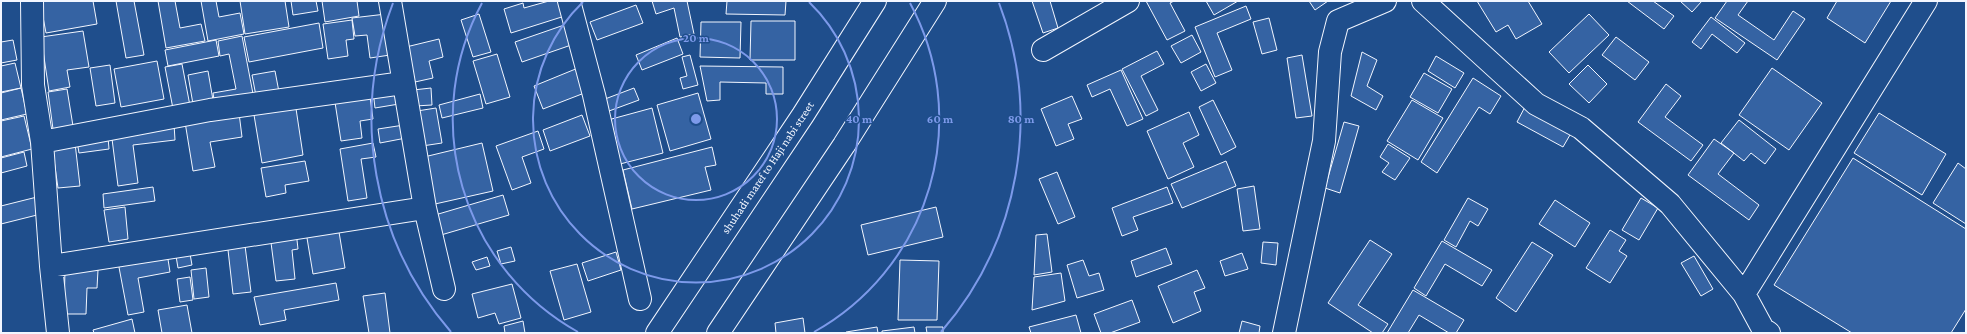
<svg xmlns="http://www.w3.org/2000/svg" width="1967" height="334" font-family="'Crimson Pro',serif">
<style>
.building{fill:#3563a3;stroke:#f2f6ff}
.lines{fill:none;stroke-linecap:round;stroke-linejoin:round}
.minor-casing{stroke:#f2f6ff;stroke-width:24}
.secondary-casing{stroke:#f2f6ff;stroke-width:24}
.minor{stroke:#1f4e8c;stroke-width:22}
.secondary{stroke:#1f4e8c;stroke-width:22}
.ring{fill:none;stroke:#7d9aea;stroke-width:2}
.labels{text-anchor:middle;stroke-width:3;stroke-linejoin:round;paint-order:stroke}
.street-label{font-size:12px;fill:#f2f6ff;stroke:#1f4e8c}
.centre{fill:#7d9aea;stroke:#1f4e8c;stroke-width:2}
.ring-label{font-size:12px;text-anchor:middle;font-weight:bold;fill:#7d9aea;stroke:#1f4e8c;stroke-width:3;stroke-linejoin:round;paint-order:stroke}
</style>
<rect width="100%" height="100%" fill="#1f4e8c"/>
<path class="building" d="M 40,1 L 93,1 L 97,24 L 46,33 Z
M 116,1 L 134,1 L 144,55 L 126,58 Z
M 158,1 L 175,1 L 180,28 L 201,24 L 205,41 L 166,48 Z
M 201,1 L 216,1 L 219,17 L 240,13 L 244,34 L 208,41 Z
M 240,1 L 285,1 L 289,27 L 245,34 Z
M 291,1 L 316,1 L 318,11 L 293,15 Z
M 322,1 L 357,1 L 359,16 L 325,22 Z
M 549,1 L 564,1 L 568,15 L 511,33 L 504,9 L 523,3 L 524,8 Z
M 652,1 L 687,1 L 694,34 L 680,37 L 674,8 L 656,14 Z
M 727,1 L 786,1 L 785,15 L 726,14 Z
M 1032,1 L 1050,1 L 1058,28 L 1043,33 Z
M 1146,1 L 1174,1 L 1170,3 L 1185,31 L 1167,40 Z
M 1206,1 L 1238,1 L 1214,15 Z
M 1309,1 L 1328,1 L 1315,10 Z
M 1477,1 L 1528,1 L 1542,24 L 1516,39 L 1508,25 L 1496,32 Z
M 1627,1 L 1653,1 L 1674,16 L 1664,29 Z
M 1680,1 L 1702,1 L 1692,12 Z
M 1727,1 L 1748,1 L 1738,15 L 1774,40 L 1793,11 L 1805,19 L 1777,60 L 1715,18 Z
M 1837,1 L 1891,1 L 1865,43 L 1827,18 Z
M 636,5 L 643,23 L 597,40 L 590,22 Z
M 1246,6 L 1251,19 L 1217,33 L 1232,70 L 1215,77 L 1195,27 Z
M 386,14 L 390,55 L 370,58 L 367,35 L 355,36 L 352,18 Z
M 479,14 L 491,52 L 473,57 L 461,20 Z
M 1589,14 L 1609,35 L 1569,73 L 1549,52 Z
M 1711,17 L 1745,43 L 1737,53 L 1712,34 L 1701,49 L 1692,42 Z
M 1269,18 L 1277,50 L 1262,54 L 1253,22 Z
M 352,20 L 354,39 L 346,40 L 348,56 L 328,59 L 323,24 Z
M 751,21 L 795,21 L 795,60 L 750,60 Z
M 701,22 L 741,22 L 740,58 L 700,57 Z
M 319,23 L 323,48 L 249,62 L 244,37 Z
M 570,23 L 577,43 L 522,62 L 515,42 Z
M 83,31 L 89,67 L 67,70 L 70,87 L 49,91 L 41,37 Z
M 1192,35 L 1201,52 L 1181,63 L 1171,46 Z
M 242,36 L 254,99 L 215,106 L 213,93 L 236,89 L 229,54 L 220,56 L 218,41 Z
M 1616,37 L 1649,62 L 1635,80 L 1602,55 Z
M 677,38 L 683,54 L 642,70 L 636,55 Z
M 439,39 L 443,57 L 429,61 L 433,78 L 415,82 L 406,47 Z
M 13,40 L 17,60 L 1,63 L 1,42 Z
M 216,40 L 219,56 L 168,66 L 165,50 Z
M 1157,51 L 1164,64 L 1141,76 L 1158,110 L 1146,116 L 1122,69 Z
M 1362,52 L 1377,60 L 1367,86 L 1383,96 L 1376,110 L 1351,96 Z
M 497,54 L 510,97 L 486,104 L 473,61 Z
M 690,55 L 698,85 L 683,89 L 680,78 L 687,76 L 682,57 Z
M 1302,55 L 1312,116 L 1296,118 L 1287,58 Z
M 1436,56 L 1464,73 L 1455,88 L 1428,71 Z
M 157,61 L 164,99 L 121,107 L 114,69 Z
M 15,63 L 21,88 L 1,92 L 1,66 Z
M 182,64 L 191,111 L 174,114 L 165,67 Z
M 1206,64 L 1216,83 L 1201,91 L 1191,72 Z
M 110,65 L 115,103 L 96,106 L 90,68 Z
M 1588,65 L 1607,84 L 1589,103 L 1569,84 Z
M 700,66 L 783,67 L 783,94 L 766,94 L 766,83 L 720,82 L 720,100 L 707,101 Z
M 578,68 L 587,92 L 543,109 L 534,86 Z
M 1772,68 L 1822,103 L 1789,150 L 1739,115 Z
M 1121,70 L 1143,119 L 1127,126 L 1110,89 L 1092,97 L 1087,85 Z
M 208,71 L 214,106 L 194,110 L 188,75 Z
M 275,71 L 279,92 L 256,96 L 252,75 Z
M 1424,73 L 1452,89 L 1438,113 L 1410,97 Z
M 1473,78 L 1501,96 L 1490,114 L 1479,107 L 1437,173 L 1421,162 Z
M 1666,84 L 1681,96 L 1665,117 L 1703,145 L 1691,161 L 1638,122 Z
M 397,87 L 399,104 L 375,108 L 373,91 Z
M 21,88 L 27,114 L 1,120 L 1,93 Z
M 431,88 L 432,105 L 415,106 L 413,90 Z
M 634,88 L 639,100 L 609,111 L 605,99 Z
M 67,89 L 73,126 L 53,129 L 48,92 Z
M 369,90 L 373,119 L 360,121 L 362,138 L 341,141 L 334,96 Z
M 698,93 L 711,139 L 670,151 L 657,105 Z
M 480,94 L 483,108 L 442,118 L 439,105 Z
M 1072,96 L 1082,119 L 1068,124 L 1074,139 L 1056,146 L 1041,109 Z
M 1213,100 L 1236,147 L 1221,155 L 1199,107 Z
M 1412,100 L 1443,118 L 1418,160 L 1387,141 Z
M 295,102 L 303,155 L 262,163 L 253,109 Z
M 1527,103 L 1574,128 L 1563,147 L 1517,122 Z
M 436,108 L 442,143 L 422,146 L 417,111 Z
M 652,108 L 663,153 L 620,164 L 608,120 Z
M 1189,112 L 1199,135 L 1183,143 L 1194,167 L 1168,179 L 1147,131 Z
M 239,113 L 242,137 L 210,142 L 215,167 L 193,171 L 185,122 Z
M 1879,113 L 1946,154 L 1922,195 L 1854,153 Z
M 582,115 L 590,136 L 550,151 L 543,130 Z
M 24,116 L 32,149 L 1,157 L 1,121 Z
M 1739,120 L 1776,149 L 1765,164 L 1751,153 L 1744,161 L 1721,143 Z
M 1344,122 L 1359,126 L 1340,193 L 1325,188 Z
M 174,124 L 175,140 L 133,145 L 138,183 L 118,186 L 111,131 Z
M 404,125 L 406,138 L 380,143 L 378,129 Z
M 538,131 L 544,149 L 522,157 L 531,183 L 512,190 L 496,146 Z
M 108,137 L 109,149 L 79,153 L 77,141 Z
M 1714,139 L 1734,153 L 1718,174 L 1759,205 L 1749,220 L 1688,175 Z
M 75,143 L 80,186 L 58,188 L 52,146 Z
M 373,143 L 376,157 L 361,159 L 367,198 L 348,201 L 340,149 Z
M 482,143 L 493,191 L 435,204 L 424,157 Z
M 1388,144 L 1410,158 L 1395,180 L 1382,172 L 1389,163 L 1380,157 Z
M 712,147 L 716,165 L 705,167 L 711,190 L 632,209 L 623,170 Z
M 24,152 L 27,166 L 1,173 L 1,158 Z
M 1853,158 L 1966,229 L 1966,309 L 1951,333 L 1852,333 L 1774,285 Z
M 305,161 L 309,181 L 285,185 L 286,193 L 266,197 L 261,168 Z
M 1226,161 L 1236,186 L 1182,208 L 1171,184 Z
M 1958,163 L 1966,169 L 1966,224 L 1933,203 Z
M 1057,172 L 1075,217 L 1058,224 L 1039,179 Z
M 1254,186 L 1260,229 L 1243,231 L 1237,189 Z
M 153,187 L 155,201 L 104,208 L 103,194 Z
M 1167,187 L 1173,203 L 1133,217 L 1138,230 L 1122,236 L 1112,208 Z
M 503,195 L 509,215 L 441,235 L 435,215 Z
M 37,197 L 41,214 L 1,224 L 1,206 Z
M 1468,198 L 1488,209 L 1478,226 L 1470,221 L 1456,247 L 1444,240 Z
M 1641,198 L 1658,208 L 1639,240 L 1622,230 Z
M 1555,200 L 1590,223 L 1575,247 L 1539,224 Z
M 125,207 L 128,239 L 109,242 L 104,210 Z
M 936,207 L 943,237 L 868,255 L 861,225 Z
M 338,226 L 345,268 L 313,274 L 306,232 Z
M 1610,230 L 1626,240 L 1619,251 L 1627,256 L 1610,283 L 1586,268 Z
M 296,231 L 298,249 L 292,250 L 295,279 L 276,281 L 270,235 Z
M 1047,234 L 1052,272 L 1034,275 L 1036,235 Z
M 244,238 L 251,292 L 233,294 L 227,241 Z
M 1370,240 L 1392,254 L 1358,305 L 1388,324 L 1382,333 L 1373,333 L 1328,303 Z
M 1442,241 L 1492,270 L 1482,286 L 1445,264 L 1426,296 L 1414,288 Z
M 1263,242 L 1278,243 L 1276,265 L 1261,263 Z
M 1532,242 L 1553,255 L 1516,312 L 1496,298 Z
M 511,247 L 515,261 L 501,264 L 497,251 Z
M 189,248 L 192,265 L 178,268 L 175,250 Z
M 1166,248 L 1172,264 L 1136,277 L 1131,261 Z
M 616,252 L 621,270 L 588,281 L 582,263 Z
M 167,253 L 170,272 L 138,278 L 144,312 L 128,315 L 118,262 Z
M 1242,253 L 1248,269 L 1225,276 L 1220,261 Z
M 1694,256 L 1713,289 L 1701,296 L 1681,263 Z
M 487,257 L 490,266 L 476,270 L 472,262 Z
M 900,260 L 939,261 L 937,320 L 898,320 Z
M 1083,260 L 1089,276 L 1099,273 L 1104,290 L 1077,298 L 1067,265 Z
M 577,264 L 591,312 L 564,320 L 550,271 Z
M 206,268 L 209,297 L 194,299 L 191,270 Z
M 65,269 L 98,270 L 97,288 L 87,288 L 86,314 L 64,314 Z
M 1197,270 L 1205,288 L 1194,292 L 1201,311 L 1173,323 L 1158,286 Z
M 1061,273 L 1065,301 L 1032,310 L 1034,277 Z
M 190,277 L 193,300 L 180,302 L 177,279 Z
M 336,283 L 339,300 L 284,310 L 286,320 L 260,325 L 254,297 Z
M 512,284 L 521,318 L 499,324 L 495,313 L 478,318 L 472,294 Z
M 1413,290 L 1464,320 L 1456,333 L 1449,333 L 1419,315 L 1408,333 L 1387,333 Z
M 385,293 L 390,333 L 369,333 L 363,296 Z
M 1132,300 L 1140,322 L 1110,333 L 1101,333 L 1094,314 Z
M 187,305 L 192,333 L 162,333 L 158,310 Z
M 1076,315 L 1081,333 L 1031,333 L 1029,327 Z
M 803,318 L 805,333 L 776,333 L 775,323 Z
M 132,319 L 135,333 L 94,333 L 93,330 Z
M 523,321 L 525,333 L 505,333 L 504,326 Z
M 1242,321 L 1260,326 L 1259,333 L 1239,333 Z
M 877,327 L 878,333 L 847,333 L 846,332 Z
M 914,327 L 915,333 L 882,333 L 882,331 Z
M 926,327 L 943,327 L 943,333 L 927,333 Z"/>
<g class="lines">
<defs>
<path id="minor" d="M 32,1 L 33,85 L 42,142 L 51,266 L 58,333
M 390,1 L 425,208 L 444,289
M 569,1 L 594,95 L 640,299
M 1423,1 L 1536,104 L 1581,128 L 1670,204 L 1744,294 L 1763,329 L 1769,333
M 1043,50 L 1128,1
M 42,142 L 210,110 L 403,83
M 51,266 L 425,208
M 1744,294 L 1926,1
M 1284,333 L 1324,141 L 1330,52 L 1338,21 L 1385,1"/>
<g id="secondary">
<path id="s1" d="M 657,333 L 803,115 L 875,1"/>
<path d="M 718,333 L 844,145 L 935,1"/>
</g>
</defs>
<use href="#minor" class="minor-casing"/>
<use href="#secondary" class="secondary-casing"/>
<use href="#minor" class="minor"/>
<use href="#secondary" class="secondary"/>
</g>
<g class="ring">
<circle cx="696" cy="119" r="81"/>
<path d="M809 2A163 163 0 1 1 583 2"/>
<path d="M578 332A244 244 0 0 1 482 3M910 3A244 244 0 0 1 814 332"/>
<path d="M451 332A325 325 0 0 1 393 3M999 3A325 325 0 0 1 941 332"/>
</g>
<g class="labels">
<g class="street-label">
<text dy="4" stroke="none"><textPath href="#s1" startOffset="199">shuhadi maref to Haji nabi street</textPath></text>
</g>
</g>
<circle cx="696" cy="119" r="6" class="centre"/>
<g class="ring-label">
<text x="696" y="42">20 m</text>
<text x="859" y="123">40 m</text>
<text x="940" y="123">60 m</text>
<text x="1021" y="123">80 m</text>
</g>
<rect width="1967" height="334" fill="none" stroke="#f2f6ff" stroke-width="4"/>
</svg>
